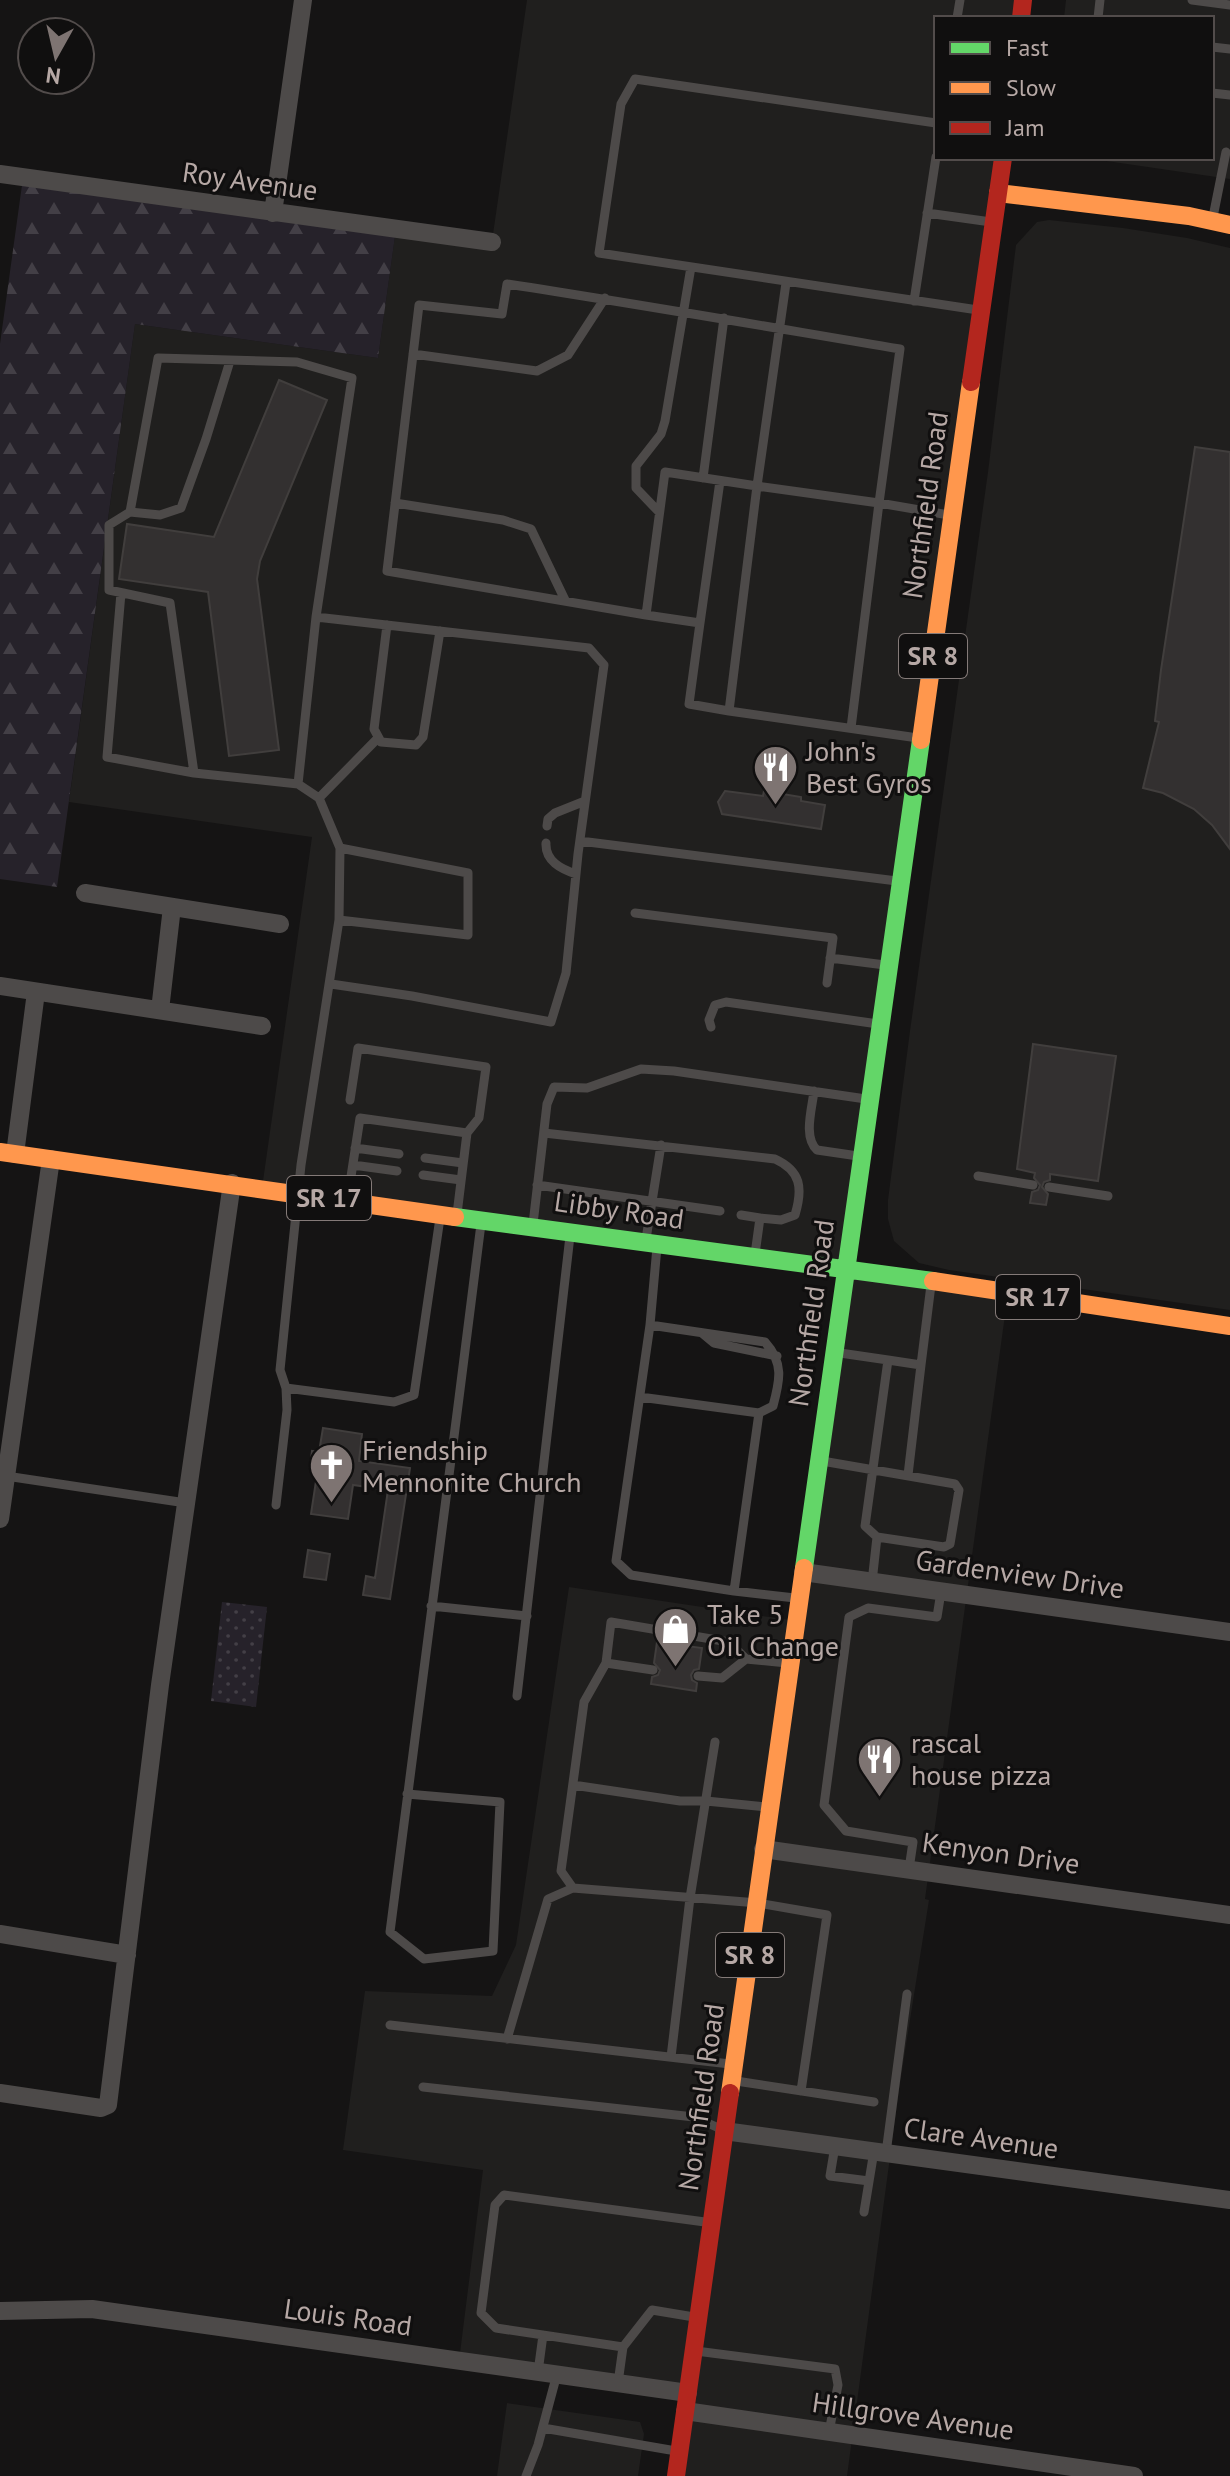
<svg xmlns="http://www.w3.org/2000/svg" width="1230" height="2476" font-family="'PT Sans',sans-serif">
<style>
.built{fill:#201f1e}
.forest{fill:url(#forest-firs)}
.park{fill:url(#park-dots)}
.building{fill:#333030;stroke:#413e3d;stroke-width:2}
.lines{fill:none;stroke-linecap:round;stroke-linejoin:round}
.lane{stroke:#4d4a49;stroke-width:9}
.street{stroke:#4d4a49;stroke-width:18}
.fast{stroke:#63d668;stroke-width:18}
.slow{stroke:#ff974d;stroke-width:18}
.jam{stroke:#b3261e;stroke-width:18}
.labels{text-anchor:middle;stroke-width:6;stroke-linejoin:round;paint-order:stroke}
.shield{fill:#100f0f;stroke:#847a78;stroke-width:2}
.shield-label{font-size:26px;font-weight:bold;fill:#b6a8a5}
.street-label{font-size:28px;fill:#b6a8a5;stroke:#100f0f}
.poi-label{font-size:28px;fill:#b6a8a5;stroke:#100f0f;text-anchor:start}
</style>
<defs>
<pattern id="forest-firs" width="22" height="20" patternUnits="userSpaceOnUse" patternTransform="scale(2)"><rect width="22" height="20" fill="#26222a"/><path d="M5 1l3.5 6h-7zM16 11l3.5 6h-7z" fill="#433f46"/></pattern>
<pattern id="park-dots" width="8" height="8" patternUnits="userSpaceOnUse" patternTransform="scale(2)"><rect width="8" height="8" fill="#26222a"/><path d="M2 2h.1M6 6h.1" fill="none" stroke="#433f46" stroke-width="1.8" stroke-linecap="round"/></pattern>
</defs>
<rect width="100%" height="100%" fill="#151414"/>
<path class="built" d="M 527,0 L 1024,0 L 1021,18 L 936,18 L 936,158 L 1003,158 L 846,1268 L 1008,1293 L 925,1899 L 929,1900 L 900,2083 L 847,2476 L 676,2476 L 687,2393 L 459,2361 L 483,2170 L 343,2150 L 365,1991 L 492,1996 L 516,1945 L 569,1587 L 796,1621 L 846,1268 L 262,1188 L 312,837 L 69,802 L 135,324 L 378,358 L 396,229 L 492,241 Z
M 1066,0 L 1230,0 L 1230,179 L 1086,158 L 1212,158 L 1212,18 L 1064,18 Z
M 1049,220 L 1123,228 L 1187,238 L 1230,248 L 1230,1310 L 949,1270 L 919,1263 L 894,1241 L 888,1219 L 888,1200 L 910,1031 L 988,472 L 1016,245 L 1037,222 Z
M 507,2403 L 640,2422 L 644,2434 L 638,2476 L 497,2476 Z"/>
<path class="forest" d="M 23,178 L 396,229 L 378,358 L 135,324 L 57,887 L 0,879 L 0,344 Z"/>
<path class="park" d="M 222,1602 L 267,1607 L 256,1707 L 211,1701 Z"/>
<path class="building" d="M 279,380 L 327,400 L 260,561 L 257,579 L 279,750 L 229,756 L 208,592 L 119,579 L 127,524 L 214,537 Z
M 1195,447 L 1230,452 L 1230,849 L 1212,825 L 1194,809 L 1163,793 L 1143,788 L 1159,722 L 1155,721 L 1161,670 Z
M 725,791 L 763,796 L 764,791 L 801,797 L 801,801 L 825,805 L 821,829 L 722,814 L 718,802 Z
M 1033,1044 L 1116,1056 L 1098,1181 L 1050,1174 L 1050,1180 L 1044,1182 L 1042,1187 L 1048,1194 L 1046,1205 L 1030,1203 L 1032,1192 L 1038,1190 L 1040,1185 L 1034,1178 L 1035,1173 L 1017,1169 Z
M 323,1428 L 362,1434 L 359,1461 L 410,1468 L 390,1599 L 363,1595 L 366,1576 L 375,1578 L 388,1490 L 353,1485 L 348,1519 L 311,1514 L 318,1468 L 310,1467 L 312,1451 L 319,1452 Z
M 308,1550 L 330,1554 L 326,1580 L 304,1577 Z
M 657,1642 L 702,1648 L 699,1669 L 694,1670 L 691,1675 L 692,1680 L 697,1683 L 696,1691 L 651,1684 L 652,1677 L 658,1675 L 660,1670 L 654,1663 Z"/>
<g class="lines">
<path class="lane" d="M 1192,0 L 1230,5
M 957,18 L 960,0
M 1098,18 L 1100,0
M 1212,47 L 1230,49
M 1212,93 L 1230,95
M 936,123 L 635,79 L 621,104 L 599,253 L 978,310
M 927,213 L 991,222
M 1213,217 L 1226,152
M 786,283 L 757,486 L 665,472 L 646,615 L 387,571 L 419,305 L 502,314 L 507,284 C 638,304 769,327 900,349 L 879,503 L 949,515
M 914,301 L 936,157
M 413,354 L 537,371 L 568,355 L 605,298
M 703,478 L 724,318
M 395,503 L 503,520 L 531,529 L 565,600
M 130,512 L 160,515 L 181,508 L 206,439 L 230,361
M 659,512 L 636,488 L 636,466 L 661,434 L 665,421 L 691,267
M 121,593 L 107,757 L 194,773
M 646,615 L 700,623 L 689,704 L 729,711
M 316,617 L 298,784 L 194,773 L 170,603 L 109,590 L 109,525 L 130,512 L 158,358 L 297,362 L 352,378 L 316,617 L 589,648 L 604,665 L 578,854 L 566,973 L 551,1022 L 412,996 L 331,984
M 700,623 L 720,481
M 387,625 L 374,729 L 381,742 L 416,745 L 423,737 L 440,631
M 851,728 L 879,503 L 757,486 L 729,711 L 918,738
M 298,784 L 319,798 L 340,848 L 339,920 L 301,1165 L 280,1370 L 286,1388 L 394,1402 L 414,1395 L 440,1218
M 319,798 L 378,738
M 547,826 L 548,819 L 555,813 L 585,801
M 580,841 L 897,881
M 546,843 C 545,861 561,869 576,874
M 635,913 L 833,938 L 827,983
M 339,920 L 468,935 L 468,873 L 340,848
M 830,958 L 885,965
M 711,1027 L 709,1020 L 715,1005 L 726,1002 L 878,1024
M 814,1091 C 812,1109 803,1137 817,1150 L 858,1156
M 350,1100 L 358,1048 L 486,1067 L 479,1118 L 467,1133
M 544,1133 L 775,1159 C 801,1171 803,1188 795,1215 L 781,1220 L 760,1218
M 355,1148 L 399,1154
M 425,1158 L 463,1163
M 353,1165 L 397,1171
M 423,1175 L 461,1180
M 978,1176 L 1033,1185
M 537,1185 L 720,1211
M 1049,1187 L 1108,1196
M 348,1196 L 360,1118 L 467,1133 L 457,1214
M 741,1215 L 760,1218 L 755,1254
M 533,1224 L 547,1104 L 554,1087 L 587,1088 L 641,1069 L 674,1071 L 866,1099
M 646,1239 L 661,1145
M 657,1247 L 650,1325 L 616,1561 L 631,1575 L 734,1591
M 702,1333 L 714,1343 L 777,1356
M 840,1353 L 888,1360
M 921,1365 L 931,1285
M 640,1397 L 759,1413 L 773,1406 C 780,1380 784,1363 765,1342 L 650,1325
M 759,1413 L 734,1591 L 795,1598
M 822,1461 L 955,1484 L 959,1490 L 950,1544 L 944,1547 L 877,1537
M 6,1476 L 186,1503
M 276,1505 L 287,1410 L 286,1388
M 872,1582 L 877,1537 L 865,1526 L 888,1360 L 921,1365 L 908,1475
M 431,1606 L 527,1616
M 746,1659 L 787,1663
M 653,1670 L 606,1663 L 611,1622 L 729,1642 L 746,1659 L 722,1678 L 698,1676
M 517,1696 L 570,1236
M 573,1785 L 680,1801 L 706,1801 L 766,1807
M 407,1794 L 500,1802 L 493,1951 L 424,1959 L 390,1932 C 419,1695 452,1460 481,1224
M 909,1869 L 913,1842 L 846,1831 L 824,1805 L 849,1617 L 868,1608 L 937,1617 L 941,1592
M 573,1888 L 561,1871 L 584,1702 L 606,1663
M 390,2025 L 730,2064
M 507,2039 L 548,1899 L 573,1888 L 758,1903 L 827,1915 L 801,2091
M 671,2057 L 690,1898 L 715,1742
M 736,2081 L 874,2102
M 423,2087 L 694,2117 L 721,2129
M 835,2146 L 830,2176 L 869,2181
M 886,2153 L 907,1994
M 864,2212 L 874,2151
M 694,2317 L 652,2310 L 623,2347 L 496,2328 L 481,2313 L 495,2205 L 504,2195 L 705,2222
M 696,2351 L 835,2369 L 838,2385 L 829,2432
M 538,2372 L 543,2335
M 618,2383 L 623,2347
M 543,2428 L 676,2451
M 526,2476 L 538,2445 L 557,2374"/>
<path class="street" d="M 0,174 L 492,242
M 273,213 L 303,0
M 85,893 L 280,924
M 0,986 L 262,1026
M 160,1010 L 172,907
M 15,1154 L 36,992
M 0,1519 L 51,1159
M 803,1572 L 1230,1632
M 763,1849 L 1230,1915
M 0,1934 L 127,1955
M 0,2093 L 101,2108 L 108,2105 L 160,1685 L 232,1183
M 724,2131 L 1230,2200
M 0,2311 L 92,2309 L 688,2393
M 685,2411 L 1134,2476"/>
<path class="fast" d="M 455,1217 L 933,1281
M 804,1568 L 921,740"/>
<path class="slow" d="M 998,193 L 1189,216 L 1230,225
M 921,740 L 971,382
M 0,1152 L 455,1217
M 933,1281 L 1230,1326
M 730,2093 L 804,1568"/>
<path class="jam" d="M 1021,18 L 1023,0
M 971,382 L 1003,158
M 676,2476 L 730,2093"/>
</g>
<defs>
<symbol id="restaurant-pin" viewBox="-11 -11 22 30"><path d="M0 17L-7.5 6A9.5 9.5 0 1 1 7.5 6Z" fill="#7e7472" stroke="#100f0f"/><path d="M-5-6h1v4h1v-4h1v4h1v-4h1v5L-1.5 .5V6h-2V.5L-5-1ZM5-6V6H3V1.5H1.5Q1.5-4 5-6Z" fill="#fff"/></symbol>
<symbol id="church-pin" viewBox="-11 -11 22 30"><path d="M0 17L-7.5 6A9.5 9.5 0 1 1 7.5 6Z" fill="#7e7472" stroke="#100f0f"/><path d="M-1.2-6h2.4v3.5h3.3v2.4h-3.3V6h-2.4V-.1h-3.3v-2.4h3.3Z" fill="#fff"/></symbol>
<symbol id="shop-pin" viewBox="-11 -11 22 30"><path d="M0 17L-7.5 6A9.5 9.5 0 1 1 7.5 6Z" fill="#7e7472" stroke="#100f0f"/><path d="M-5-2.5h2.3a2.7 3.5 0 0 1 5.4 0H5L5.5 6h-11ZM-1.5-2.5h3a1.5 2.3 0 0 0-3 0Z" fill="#fff"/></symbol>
</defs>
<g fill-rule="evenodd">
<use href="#restaurant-pin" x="750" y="742" width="51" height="69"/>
<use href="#church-pin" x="306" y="1440" width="51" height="69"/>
<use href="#shop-pin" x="650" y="1604" width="51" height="69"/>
<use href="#restaurant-pin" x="854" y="1734" width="51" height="69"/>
</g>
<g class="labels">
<g class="shield">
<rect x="899" y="634" width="68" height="44" rx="6"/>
<rect x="287" y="1176" width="84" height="44" rx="6"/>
<rect x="996" y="1275" width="84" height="44" rx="6"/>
<rect x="716" y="1933" width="68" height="44" rx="6"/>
</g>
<g class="shield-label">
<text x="933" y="665">SR 8</text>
<text x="329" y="1207">SR 17</text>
<text x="1038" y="1306">SR 17</text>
<text x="750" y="1964">SR 8</text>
</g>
<g class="street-label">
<text transform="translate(250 181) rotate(8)" y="10">Roy Avenue</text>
<text transform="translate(925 505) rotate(-82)" y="10">Northfield Road</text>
<text transform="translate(619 1210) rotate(8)" y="10">Libby Road</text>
<text transform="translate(811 1313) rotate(-82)" y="10">Northfield Road</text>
<text transform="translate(1020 1574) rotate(8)" y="10">Gardenview Drive</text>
<text transform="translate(1001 1853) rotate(8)" y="10">Kenyon Drive</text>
<text transform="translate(701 2097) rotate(-82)" y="10">Northfield Road</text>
<text transform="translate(981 2138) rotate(8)" y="10">Clare Avenue</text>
<text transform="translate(348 2317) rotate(8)" y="10">Louis Road</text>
<text transform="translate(913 2416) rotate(8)" y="10">Hillgrove Avenue</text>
</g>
<g class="poi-label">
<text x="806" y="761">John's<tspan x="806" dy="32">Best Gyros</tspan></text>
<text x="362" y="1460">Friendship<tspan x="362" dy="32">Mennonite Church</tspan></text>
<text x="707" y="1624">Take 5<tspan x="707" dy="32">Oil Change</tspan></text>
<text x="911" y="1753">rascal<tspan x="911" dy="32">house pizza</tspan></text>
</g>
</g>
<rect x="934" y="16" width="280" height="144" fill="#100f0f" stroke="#524c4b" stroke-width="2"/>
<rect x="950" y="42" width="40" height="12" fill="#63d668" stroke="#524c4b" stroke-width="2"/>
<text x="1006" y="56" font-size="24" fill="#b6a8a5">Fast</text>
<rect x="950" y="82" width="40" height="12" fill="#ff974d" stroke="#524c4b" stroke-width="2"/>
<text x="1006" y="96" font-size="24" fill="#b6a8a5">Slow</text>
<rect x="950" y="122" width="40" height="12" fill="#b3261e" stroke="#524c4b" stroke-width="2"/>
<text x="1006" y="136" font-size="24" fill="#b6a8a5">Jam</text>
<g transform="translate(56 56) rotate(188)"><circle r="38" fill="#100f0f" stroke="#524c4b" stroke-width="2"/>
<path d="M0-6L14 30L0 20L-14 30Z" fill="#7e7472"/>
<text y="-12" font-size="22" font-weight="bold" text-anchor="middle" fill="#b6a8a5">N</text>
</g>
</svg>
